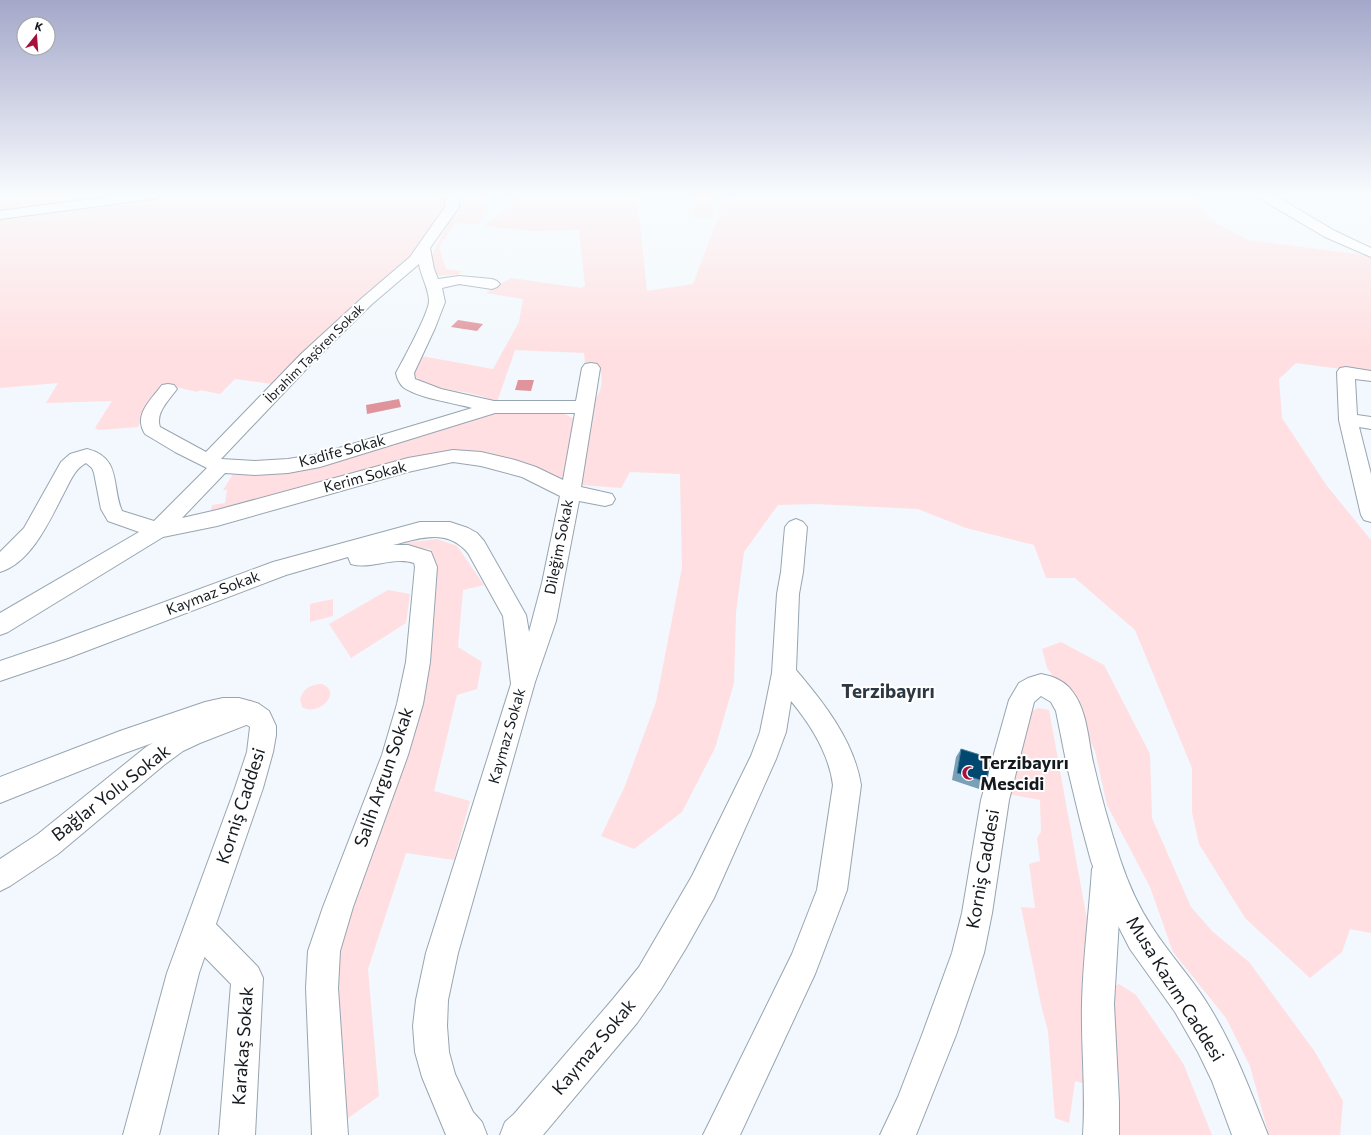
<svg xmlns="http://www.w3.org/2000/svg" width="1371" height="1135" font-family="Commissioner,sans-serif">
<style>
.green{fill:#ffdfe1}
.water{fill:#df949b}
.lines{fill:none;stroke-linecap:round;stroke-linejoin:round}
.minor-casing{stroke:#97a5b1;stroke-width:2}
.major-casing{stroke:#97a5b1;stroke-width:2}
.minor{fill:#fff;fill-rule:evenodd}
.major{fill:#fff;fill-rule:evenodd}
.wall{fill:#79a0b6}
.building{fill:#00486f;stroke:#497d9a}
.labels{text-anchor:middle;stroke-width:4;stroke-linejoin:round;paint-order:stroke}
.far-street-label{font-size:13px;fill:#151a1f;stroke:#fff}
.street-label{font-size:15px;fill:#151a1f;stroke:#fff}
.near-poi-label{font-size:18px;font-weight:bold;fill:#151a1f;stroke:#fff;text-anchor:start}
.near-street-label{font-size:18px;fill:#151a1f;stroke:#fff}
.district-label{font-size:19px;font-weight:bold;fill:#2c3842;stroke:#fff}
</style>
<rect width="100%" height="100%" fill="#f2f8fd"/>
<path class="green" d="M 0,195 L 444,195 L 449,205 L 408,263 L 272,384 L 235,379 L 220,394 L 200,390 L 197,392 L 168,385 L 143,415 L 138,427 L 99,430 L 95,428 L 112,401 L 46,403 L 58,383 L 0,388 Z
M 457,195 L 482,195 C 492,207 486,215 477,225 L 456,223 L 439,247 L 446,269 L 462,271 L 458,275 L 436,276 L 431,257 L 458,205 L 459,200 Z
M 511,195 L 637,195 L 647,291 L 693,284 L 725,200 L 748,195 L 1194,195 L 1207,218 L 1248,240 L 1371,256 L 1371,373 L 1296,363 L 1279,379 L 1282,418 L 1327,486 L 1371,540 L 1371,933 L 1350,929 L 1342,952 L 1310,978 L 1245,918 L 1199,844 L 1192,812 L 1192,768 L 1135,630 L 1075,578 L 1046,578 L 1034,545 L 966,528 L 918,509 L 815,504 L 778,505 L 744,552 L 736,612 L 734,683 L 715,748 L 682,812 L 634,849 L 601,836 L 625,786 L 656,702 L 682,568 L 680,474 L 630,472 L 621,488 L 581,485 L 591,404 C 601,394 604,383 600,369 L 596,366 L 585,365 L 584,353 L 515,350 L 497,402 C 491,400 484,396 477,395 C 457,389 429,391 414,375 L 414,370 L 421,356 L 493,369 L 519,322 L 523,299 L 486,293 L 511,278 L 581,288 L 585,286 L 579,230 L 532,231 L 485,226 L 520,198 Z
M 693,195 L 714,195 L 713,218 L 692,218 Z
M 491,412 L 561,412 L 574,419 L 565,478 L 557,478 L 473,452 L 209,517 L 212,505 L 225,503 L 227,490 L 223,490 L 233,474 L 266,474 Z
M 437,539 L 457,546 L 484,585 L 463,590 L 458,647 L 482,662 L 477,689 L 457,695 L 434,791 L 470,801 L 454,860 L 406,853 L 368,969 L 379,1096 L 344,1121 L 334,966 L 432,596 L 434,558 L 430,549 L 386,545 Z
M 388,590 L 410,594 L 406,623 L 351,658 L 329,624 Z
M 333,599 L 333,616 L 310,622 L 310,604 Z
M 1061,642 L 1104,665 L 1150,754 L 1152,818 L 1191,907 L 1212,931 L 1249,962 L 1315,1052 L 1343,1101 L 1340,1135 L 1269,1135 L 1250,1066 L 1226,1018 L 1173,952 L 1150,887 L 1107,805 L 1095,751 L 1073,702 L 1047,668 L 1042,649 Z
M 322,684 C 343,692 319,717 302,707 L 300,699 C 303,689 311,684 322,684 Z
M 1038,708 L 1049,710 L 1090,936 L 1085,1084 L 1075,1081 L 1069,1123 L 1055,1118 L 1048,1031 L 1042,1009 L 1021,907 L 1035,908 L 1029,864 L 1040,861 L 1037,838 L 1041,832 L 1040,800 L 1002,793 L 1029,713 Z
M 1119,984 L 1136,995 L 1183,1063 L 1212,1135 L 1113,1135 L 1112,988 Z"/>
<path class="water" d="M 458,320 L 483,324 L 477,331 L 451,327 Z
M 518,380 L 534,380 L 531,391 L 515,390 Z
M 399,399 L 401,407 L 367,414 L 366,405 Z"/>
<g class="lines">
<defs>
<path id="minor" d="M 443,195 L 456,195 L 459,200 L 459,207 L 430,248 L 434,269 L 438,279 L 459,276 L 492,279 L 497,281 L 500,284 L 497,287 L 492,289 L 459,284 L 442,288 L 445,302 L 435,328 L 414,373 L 415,379 L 441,389 L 494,401 L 576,401 L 582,368 L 585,364 L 591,363 L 597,364 L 600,368 L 581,487 L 612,494 L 615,499 L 612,504 L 605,506 L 579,501 L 556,621 L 535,682 L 458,953 L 448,1000 L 447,1026 L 449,1052 L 455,1074 L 473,1112 L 482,1122 L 487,1135 L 446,1135 L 422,1077 L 415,1052 L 413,1026 L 416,1000 L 426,953 L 511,684 L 503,616 L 468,553 C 447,528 420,538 393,545 L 408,545 L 431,552 L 437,567 L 430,662 L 423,704 L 408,755 L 353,907 L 340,951 L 338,988 L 348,1135 L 312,1135 L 306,988 L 308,951 L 323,907 L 382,755 L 397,704 L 406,662 L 415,567 L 414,563 C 393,556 371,570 351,564 L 348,557 L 286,575 L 68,658 L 0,681 L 0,661 L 56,642 L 273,562 L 420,522 L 450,522 L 468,528 L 477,533 L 484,541 L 522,608 L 526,615 L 529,632 L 542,583 L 560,496 L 522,477 L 481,466 L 453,462 L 408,472 L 217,526 L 163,537 L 8,632 L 0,635 L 0,613 L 139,532 L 108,521 L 101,509 L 94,473 L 92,468 L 86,463 C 76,468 71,479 66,489 C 51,517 33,562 0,572 L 0,552 L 24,528 L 61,462 L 70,454 L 87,449 C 122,458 111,485 122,511 L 154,521 L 207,468 L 175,452 L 145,434 C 133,415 150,401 162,385 L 168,384 L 174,385 L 177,389 C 169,400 155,413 160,427 L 206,452 L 301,354 L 362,298 L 410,257 L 445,207 L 445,200 ZM 419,264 C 421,276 428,287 429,300 C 430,311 403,360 396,373 C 397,378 399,383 403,387 C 417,398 455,403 472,408 L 319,454 L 288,459 L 255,461 L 221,459 L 313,362 L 372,304 ZM 495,413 L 575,413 L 563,480 L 536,467 L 515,460 L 481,452 L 453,450 L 408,458 L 217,510 L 182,518 L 225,473 L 255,475 L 288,473 L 320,467 Z
M 1258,195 L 1274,195 L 1335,231 L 1371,248 L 1371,257 L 1325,237 L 1259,198 Z
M 1346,367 L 1371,371 L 1371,381 L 1355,379 L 1357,415 L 1371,417 L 1371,429 L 1359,427 L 1371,474 L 1371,522 L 1364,520 L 1361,515 L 1339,420 L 1337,372 L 1340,368 Z
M 796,519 L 803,522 L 807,527 L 803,572 L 799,594 L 796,670 C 824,703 854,741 861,785 L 847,890 L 815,974 L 740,1135 L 703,1135 L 792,954 L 817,890 L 833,785 C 829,754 811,725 791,701 L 786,732 L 776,759 L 714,898 L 686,948 L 661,989 L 637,1023 L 543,1135 L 500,1135 L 505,1122 L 514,1114 L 613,999 L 639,967 L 692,876 L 751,756 L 760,732 L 772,673 L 777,594 L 781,572 L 785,527 L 789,522 Z
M 250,701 L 259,704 L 263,712 L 259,720 L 200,743 L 183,751 L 164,765 L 58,854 L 10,886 L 0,891 L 0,859 L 38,834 L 146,747 C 178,726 214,714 250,701 Z
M 1107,854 L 1117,859 L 1122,869 L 1114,1004 L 1119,1102 L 1119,1135 L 1083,1135 C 1086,1091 1081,1047 1082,1003 C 1083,958 1089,914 1092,869 L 1097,859 Z
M 199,914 L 210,918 L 258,967 L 263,978 L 255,1135 L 219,1135 L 231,984 L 188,940 L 184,929 L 188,918 Z"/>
<path id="major" d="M 121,195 L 159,195 L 158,198 L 153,199 L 0,219 L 0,211 Z
M 1041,674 C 1052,676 1065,681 1072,691 C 1088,711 1088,742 1094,766 C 1101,797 1110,828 1120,859 C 1128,883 1138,906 1152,927 C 1169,954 1191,977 1207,1003 C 1233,1044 1250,1090 1268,1135 L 1232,1135 L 1212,1081 L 1198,1052 L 1175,1012 L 1130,949 L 1107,904 L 1091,861 L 1080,820 L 1067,766 L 1056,711 L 1051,702 L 1041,696 L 1034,702 L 1009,800 L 992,913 L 984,953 L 956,1035 L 916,1135 L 880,1135 L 898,1097 L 922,1035 L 952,953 L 962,913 L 981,800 L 1009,700 L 1019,683 L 1028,678 Z
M 223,698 L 239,698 L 250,701 L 259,704 L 269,711 L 276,726 L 276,735 L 273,752 L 263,788 L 199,973 L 159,1135 L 123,1135 L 167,973 L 235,788 L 247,752 L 250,727 L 239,720 L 223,720 L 205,724 L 125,753 L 0,803 L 0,777 L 120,731 L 205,702 Z"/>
</defs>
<use href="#minor" class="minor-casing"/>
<use href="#major" class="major-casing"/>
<use href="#minor" class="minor"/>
<use href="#major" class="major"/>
</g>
<path class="wall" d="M 961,749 L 987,782 L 982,790 L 952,780 L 956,757 Z"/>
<path class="building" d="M 961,749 L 990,758 L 987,782 L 957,773 Z"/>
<linearGradient id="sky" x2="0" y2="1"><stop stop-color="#a4a7c9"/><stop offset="0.55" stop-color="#f9fcfe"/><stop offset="1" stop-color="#f9fcfe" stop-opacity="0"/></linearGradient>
<rect width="1371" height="354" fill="url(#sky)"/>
<defs>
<symbol id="mosque-bare" viewBox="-9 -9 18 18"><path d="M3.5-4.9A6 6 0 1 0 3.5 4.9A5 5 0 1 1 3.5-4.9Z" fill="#a8103c" stroke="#fff" stroke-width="2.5" paint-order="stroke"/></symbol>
</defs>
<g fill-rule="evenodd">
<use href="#mosque-bare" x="959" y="763" width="20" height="20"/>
</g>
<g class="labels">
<g class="far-street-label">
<text transform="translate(314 353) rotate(-45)" y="5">İbrahim Taşören Sokak</text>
</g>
<g class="street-label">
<text transform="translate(342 451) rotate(-15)" y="5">Kadife Sokak</text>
<text transform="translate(365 477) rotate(-15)" y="5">Kerim Sokak</text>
<text transform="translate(559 547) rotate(-79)" y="5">Dileğim Sokak</text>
<text transform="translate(213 593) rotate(-21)" y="5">Kaymaz Sokak</text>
<text transform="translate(507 736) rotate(-74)" y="5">Kaymaz Sokak</text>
</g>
<g class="near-poi-label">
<text x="980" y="769">Terzibayırı<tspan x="980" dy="21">Mescidi</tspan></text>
</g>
<g class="near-street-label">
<text transform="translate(384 777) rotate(-71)" y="6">Salih Argun Sokak</text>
<text transform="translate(111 793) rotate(-38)" y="6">Bağlar Yolu Sokak</text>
<text transform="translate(241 806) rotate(-72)" y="6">Korniş Caddesi</text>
<text transform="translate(983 869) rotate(-80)" y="6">Korniş Caddesi</text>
<text transform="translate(1175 989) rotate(58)" y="6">Musa Kazım Caddesi</text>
<text transform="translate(243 1046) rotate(-86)" y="6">Karakaş Sokak</text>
<text transform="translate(594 1047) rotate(-50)" y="6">Kaymaz Sokak</text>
</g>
<g class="district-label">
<text x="888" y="698">Terzibayırı</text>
</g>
</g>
<g transform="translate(36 36) rotate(17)"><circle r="19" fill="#ffffff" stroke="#a1a3a5"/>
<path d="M0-3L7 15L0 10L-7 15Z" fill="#a8103c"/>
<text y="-6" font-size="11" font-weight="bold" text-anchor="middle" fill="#151a1f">K</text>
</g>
</svg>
